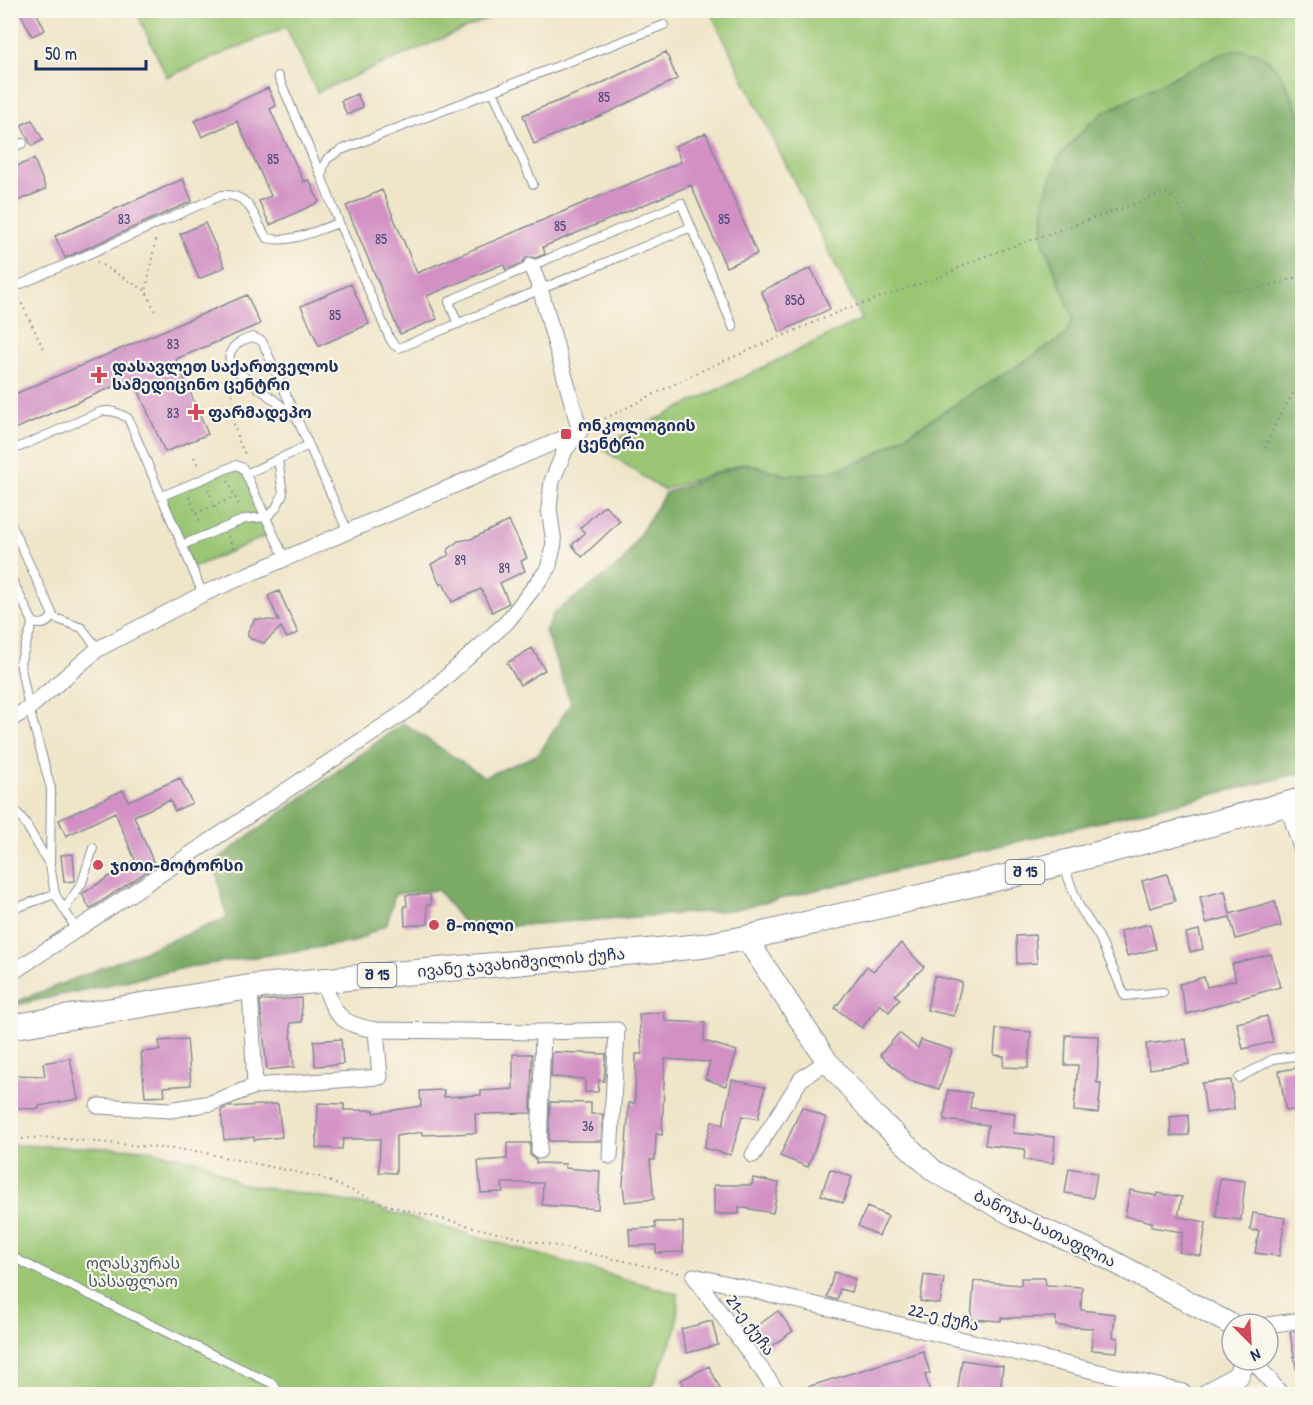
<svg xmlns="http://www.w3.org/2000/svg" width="1313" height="1405" font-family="'Patrick Hand','Noto Sans Georgian',sans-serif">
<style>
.green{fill:#9ac673;stroke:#5a7a68;stroke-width:1.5}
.forest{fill:#7bab65;stroke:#4b6d62;stroke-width:1.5}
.building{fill:#d290c5}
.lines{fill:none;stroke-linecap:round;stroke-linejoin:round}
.lane-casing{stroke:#858a94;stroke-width:10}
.street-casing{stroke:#858a94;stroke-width:17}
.secondary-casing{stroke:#858a94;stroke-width:23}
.primary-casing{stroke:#858a94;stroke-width:26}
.path{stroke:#858a94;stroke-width:2;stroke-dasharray:1.5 4.5;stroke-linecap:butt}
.lane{stroke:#fff;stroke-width:8}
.street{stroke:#fff;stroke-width:15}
.secondary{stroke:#fff;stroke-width:21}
.primary{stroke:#fff;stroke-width:24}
.poi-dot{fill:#d1495b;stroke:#fbf7ec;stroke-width:2}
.labels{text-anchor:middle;stroke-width:4.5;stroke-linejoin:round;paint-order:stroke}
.number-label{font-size:14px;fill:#494778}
.shield{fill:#fbf7ec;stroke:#5e6b89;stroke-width:1.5}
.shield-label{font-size:15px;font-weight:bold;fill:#1b2f5e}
.poi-label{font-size:16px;font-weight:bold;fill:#1b2f5e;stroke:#fbf7ec;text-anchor:start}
.street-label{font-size:16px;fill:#1b2f5e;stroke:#fbf7ec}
.park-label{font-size:16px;fill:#415c64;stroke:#fbf7ec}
</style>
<rect width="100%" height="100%" fill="#fbf7ec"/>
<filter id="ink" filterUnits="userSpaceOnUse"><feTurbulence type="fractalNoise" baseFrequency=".0167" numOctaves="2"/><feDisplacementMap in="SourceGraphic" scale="12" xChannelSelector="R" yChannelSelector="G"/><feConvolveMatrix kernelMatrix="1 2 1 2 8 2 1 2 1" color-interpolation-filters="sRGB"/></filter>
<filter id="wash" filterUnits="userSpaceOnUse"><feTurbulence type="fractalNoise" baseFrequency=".008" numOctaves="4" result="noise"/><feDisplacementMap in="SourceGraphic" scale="24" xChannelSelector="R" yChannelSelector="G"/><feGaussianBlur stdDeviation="1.35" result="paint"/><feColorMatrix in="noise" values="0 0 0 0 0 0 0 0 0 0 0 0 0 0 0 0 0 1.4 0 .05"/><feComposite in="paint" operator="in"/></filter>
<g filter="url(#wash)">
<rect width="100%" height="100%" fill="#efe5c9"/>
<path class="green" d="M 136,11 L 506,11 L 317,92 L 286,27 L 167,77 Z
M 710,11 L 1302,11 L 1302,119 L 1285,82 L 1238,49 L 1219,54 L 1103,113 L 1043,241 L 1073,317 L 1066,336 L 868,459 L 829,472 L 786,475 L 745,463 L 663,490 L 600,447 L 862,319 Z
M 236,465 L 243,468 L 273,533 L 192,568 L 162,496 Z
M 11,1145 L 143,1149 L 204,1162 L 238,1183 L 366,1205 L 678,1294 L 677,1327 L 649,1394 L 11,1394 Z"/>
<path class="forest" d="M 1238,49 C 1244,51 1251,51 1257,53 C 1281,62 1292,98 1302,119 L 1302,773 L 733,910 L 468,929 L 438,890 L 395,894 L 387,924 L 354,942 L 189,967 L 11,1006 L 11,1004 L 227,918 L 214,862 L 403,723 L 484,777 L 539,754 L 571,703 L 545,631 L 554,613 L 622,563 L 665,493 L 745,463 L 786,475 L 829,472 L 868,459 L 1065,336 L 1073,317 L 1043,241 L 1044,198 L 1059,157 L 1087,126 L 1103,113 L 1219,54 Z"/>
<g id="blocks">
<path class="building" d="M 19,10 L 35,10 L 45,30 L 32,36 Z
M 666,52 L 677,79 L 607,113 L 534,144 L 523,115 L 596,86 Z
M 268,88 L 276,106 L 270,109 L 304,182 L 309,180 L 319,202 L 270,225 L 259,201 L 271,196 L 237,121 L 202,137 L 195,121 Z
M 357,94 L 363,107 L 347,115 L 341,101 Z
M 32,120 L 43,140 L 32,146 L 21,125 Z
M 706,133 L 757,254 L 726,267 L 691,185 L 543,247 L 545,254 L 536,258 L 527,257 L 522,263 L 506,270 L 503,264 L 427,296 L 437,319 L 400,334 L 346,206 L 382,190 L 417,273 L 681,162 L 675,146 Z
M 34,159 L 46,189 L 10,204 L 10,169 Z
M 183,179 L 192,201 L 65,258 L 55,236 Z
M 205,223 L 225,267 L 199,279 L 180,234 Z
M 811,268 L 830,309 L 780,332 L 761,291 Z
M 351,284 L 369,324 L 319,346 L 301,306 Z
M 247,295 L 260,324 L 176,359 L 208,434 L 165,452 L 133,378 L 10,431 L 10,396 Z
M 605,505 L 620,521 L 582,557 L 572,545 L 585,533 L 580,528 Z
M 509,521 L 527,558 L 521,561 L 525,571 L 500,583 L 509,603 L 492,612 L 481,589 L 452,602 L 443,583 L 440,585 L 431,564 L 449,555 L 447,551 L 458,541 L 471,539 Z
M 279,591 L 298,633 L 287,638 L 281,627 L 264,643 L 251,639 L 248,636 L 248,631 L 255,619 L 279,621 L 268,596 Z
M 532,648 L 545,670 L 520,685 L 507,663 Z
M 180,778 L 192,803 L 175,811 L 170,800 L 134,816 L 155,866 L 90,909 L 82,894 L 135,860 L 115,812 L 66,836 L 59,820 L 123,790 L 128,801 Z
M 73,854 L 75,881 L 64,882 L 61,855 Z
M 1167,874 L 1175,901 L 1150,908 L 1142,881 Z
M 1225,891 L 1230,914 L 1275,901 L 1281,926 L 1236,939 L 1230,917 L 1206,923 L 1200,897 Z
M 430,894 L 431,905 L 427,905 L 428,924 L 405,926 L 404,906 L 407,906 L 406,895 Z
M 1150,924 L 1156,949 L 1127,956 L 1120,931 Z
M 1199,930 L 1203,949 L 1190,952 L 1186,933 Z
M 1035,935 L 1037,963 L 1017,964 L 1016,936 Z
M 901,943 L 924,967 L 895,995 L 900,999 L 889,1012 L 880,1004 L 862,1028 L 835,1008 L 867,966 L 873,971 Z
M 1271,954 L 1280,987 L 1187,1014 L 1179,984 L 1204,977 L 1207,987 L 1236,980 L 1232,964 Z
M 934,976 L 962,982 L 954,1016 L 927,1010 Z
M 301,998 L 302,1022 L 290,1023 L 294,1067 L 267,1070 L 260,1001 Z
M 664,1012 L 665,1021 L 705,1023 L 704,1041 L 737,1051 L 726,1086 L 705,1079 L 710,1062 L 665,1059 L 662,1135 L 656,1134 L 655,1160 L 650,1160 L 654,1199 L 625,1202 L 623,1185 L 629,1103 L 635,1103 L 636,1054 L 642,1054 L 639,1014 Z
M 1267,1016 L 1273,1042 L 1243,1049 L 1237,1023 Z
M 996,1029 L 1031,1032 L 1028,1068 L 1003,1067 L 1004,1056 L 994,1055 Z
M 899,1033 L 918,1048 L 921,1040 L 952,1050 L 939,1089 L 909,1080 L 880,1055 Z
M 1066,1035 L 1099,1036 L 1097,1083 L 1101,1083 L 1098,1113 L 1074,1111 L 1078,1065 L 1065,1065 Z
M 187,1039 L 191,1085 L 164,1087 L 165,1096 L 145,1097 L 141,1052 L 160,1050 L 159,1041 Z
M 341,1039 L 343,1064 L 315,1066 L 314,1041 Z
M 1186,1039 L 1189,1064 L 1149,1069 L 1146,1044 Z
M 554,1052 L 606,1054 L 604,1081 L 599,1080 L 598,1092 L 585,1092 L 585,1079 L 551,1077 L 552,1054 Z
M 513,1054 L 532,1054 L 531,1113 L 475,1114 L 476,1133 L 422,1135 L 422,1132 L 396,1136 L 396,1173 L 379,1172 L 380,1139 L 343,1139 L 342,1149 L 316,1148 L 318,1103 L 344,1104 L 344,1110 L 374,1110 L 374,1113 L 421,1106 L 420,1091 L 444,1090 L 444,1097 L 481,1095 L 481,1091 L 513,1089 Z
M 70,1058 L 78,1099 L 39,1106 L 39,1109 L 12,1108 L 13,1075 L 45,1076 L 43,1063 Z
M 1302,1067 L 1302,1109 L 1286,1111 L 1279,1071 Z
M 732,1080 L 765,1087 L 758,1119 L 742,1116 L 731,1155 L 704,1148 L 712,1121 L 723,1125 Z
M 1231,1080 L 1234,1109 L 1206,1113 L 1202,1083 Z
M 948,1090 L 972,1093 L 970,1108 L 1015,1113 L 1013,1133 L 1055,1137 L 1053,1163 L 1024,1160 L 1025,1149 L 985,1145 L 988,1125 L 944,1120 Z
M 550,1102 L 591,1103 L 591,1114 L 603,1114 L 601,1141 L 549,1141 Z
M 278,1104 L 282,1137 L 254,1140 L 254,1137 L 224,1140 L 221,1110 L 227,1107 Z
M 802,1107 L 826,1118 L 808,1167 L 780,1156 Z
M 1188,1115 L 1189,1135 L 1171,1136 L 1170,1117 Z
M 507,1143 L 530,1143 L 530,1155 L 536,1160 L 536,1163 L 565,1164 L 565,1168 L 600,1171 L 598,1209 L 542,1205 L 543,1183 L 502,1183 L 503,1192 L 481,1193 L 478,1161 L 507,1159 Z
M 1069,1168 L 1097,1173 L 1093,1198 L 1065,1193 Z
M 830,1169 L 852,1177 L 843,1203 L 821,1195 Z
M 753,1178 L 779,1183 L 773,1213 L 739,1207 L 739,1214 L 714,1214 L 714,1185 L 752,1185 Z
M 1220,1178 L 1245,1181 L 1241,1220 L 1216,1217 Z
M 1130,1190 L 1157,1196 L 1158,1193 L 1182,1197 L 1178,1217 L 1206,1222 L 1201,1256 L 1179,1252 L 1183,1232 L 1151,1227 L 1152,1222 L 1125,1216 Z
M 867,1207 L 888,1216 L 879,1236 L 858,1226 Z
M 1253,1213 L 1285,1218 L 1279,1256 L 1255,1253 L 1259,1231 L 1250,1230 Z
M 655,1222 L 683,1222 L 683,1252 L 656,1253 L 656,1245 L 630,1246 L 629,1229 L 656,1228 Z
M 834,1272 L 855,1279 L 851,1292 L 840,1289 L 837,1300 L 827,1297 Z
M 924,1275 L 944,1278 L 940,1304 L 920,1301 Z
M 1021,1278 L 1045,1278 L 1046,1285 L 1082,1287 L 1081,1310 L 1115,1314 L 1113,1337 L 1118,1338 L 1117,1352 L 1091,1350 L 1093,1328 L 1056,1326 L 1056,1317 L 1001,1318 L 1001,1321 L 971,1319 L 974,1281 L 1021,1285 Z
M 778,1311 L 793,1331 L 769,1348 L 760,1334 L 750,1337 L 747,1333 Z
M 712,1321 L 718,1345 L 687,1353 L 681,1329 Z
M 1302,1330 L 1302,1368 L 1296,1368 L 1290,1332 Z
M 923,1351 L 930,1373 L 925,1375 L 931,1395 L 791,1395 L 791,1392 Z
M 962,1360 L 1003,1366 L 1000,1395 L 957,1395 Z
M 709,1366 L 721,1391 L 714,1395 L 688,1395 L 681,1380 Z"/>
</g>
</g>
<g filter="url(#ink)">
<use href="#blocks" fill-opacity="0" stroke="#858a94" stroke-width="1.5"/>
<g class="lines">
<defs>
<path id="lane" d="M 664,25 L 341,150 L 327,159 L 323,167 L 322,178 L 339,223 L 390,339 L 394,345 L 399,348 L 691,227
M 278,76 L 321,176
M 493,91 L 533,184
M 10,148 L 23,143
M 10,289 L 222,195 C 252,193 253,218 267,238 C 291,244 316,230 339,223
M 458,324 L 449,302 L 455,298 L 681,203 L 733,327
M 297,418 L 233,368 C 223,351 237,341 253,337 L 262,341 L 348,532
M 10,451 L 100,412 C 110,409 119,413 128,418 L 203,594
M 246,474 L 309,445
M 162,496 L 236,465 L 243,468 L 285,559
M 10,522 L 52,613 L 52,617 C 47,624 41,626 33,622
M 182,545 L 245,519 L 267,517 L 276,508 L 283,494 L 278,459
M 10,576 L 33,622 L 20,663 L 29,708 L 51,789 L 50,865 L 55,894 L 76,929
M 52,617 L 82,628 L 98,649
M 10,806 L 23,819 L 49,864
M 1064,867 L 1079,906 L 1099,937 L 1125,996 L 1163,992
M 10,910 L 55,894
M 64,910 L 82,883 L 93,848
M 1239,1078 L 1273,1059 L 1302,1055
M 10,1256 L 273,1384 L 280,1394"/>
<path id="street" d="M 531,266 L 540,288 L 580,431
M 10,720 L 29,708 L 98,649 L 203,594 L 578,432
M 1287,804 L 1302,851
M 10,974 L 415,705 L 507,622 L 548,569 L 554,543 L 549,509 L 552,481 L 565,450 L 580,431
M 323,980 C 334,1015 339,1024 376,1030 L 543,1032 L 617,1030 L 610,1156
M 250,987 L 255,1086 L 380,1077 L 376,1030
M 98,1106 L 170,1110 L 211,1103 L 255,1086
M 539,1151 L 543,1032
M 753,1155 L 801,1079 L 827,1061
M 694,1276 L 1183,1392 L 1186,1394
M 694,1276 L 779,1394
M 1268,1325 L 1302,1320
M 1253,1360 L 1281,1394"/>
<path id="secondary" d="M 746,938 L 827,1061 L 873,1114 L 934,1171 L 1018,1218 L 1105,1257 L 1232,1325
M 1208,1394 L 1238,1376 L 1245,1360"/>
<path id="primary" d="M 10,1027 L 250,987 L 702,946 L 746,938 L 1063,863 L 1302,800"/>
</defs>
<use href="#lane" class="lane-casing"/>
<use href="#street" class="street-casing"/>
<use href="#secondary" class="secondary-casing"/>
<use href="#primary" class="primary-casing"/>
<path class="path" d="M 97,262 L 146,291
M 19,298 L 45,352
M 155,311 L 146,291 L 156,236
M 234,382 C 229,408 233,435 247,457
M 594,424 L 705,369 L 841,311 L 942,276 L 980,258 L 1165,193 L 1176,200 L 1212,278 L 1227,291 L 1256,289 L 1302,276
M 1265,448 L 1278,418 L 1302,379
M 194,457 L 199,468
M 228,481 L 240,508
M 208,489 L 220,517
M 189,497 L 201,524
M 196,513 L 235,497
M 228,536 L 234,550
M 10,1140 L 43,1137 L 195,1151 L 319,1177 L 387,1205 L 497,1233 L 679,1273"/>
<use href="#lane" class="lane"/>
<use href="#street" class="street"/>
<use href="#secondary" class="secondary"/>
<use href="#primary" class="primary"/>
</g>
</g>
<g class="poi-dot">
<path d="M96 366h6v6h6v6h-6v6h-6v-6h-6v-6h6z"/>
<path d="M193 403h6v6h6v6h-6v6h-6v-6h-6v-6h6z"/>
<rect x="560" y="428" width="12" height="12" rx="3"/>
<circle cx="98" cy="865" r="6"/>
<circle cx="434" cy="925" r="6"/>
</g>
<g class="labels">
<g class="number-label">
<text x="604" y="102">85</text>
<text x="273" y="164">85</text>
<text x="124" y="224">83</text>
<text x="724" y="224">85</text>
<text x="560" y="231">85</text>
<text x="381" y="244">85</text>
<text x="795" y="305">85ბ</text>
<text x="335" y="320">85</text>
<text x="173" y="349">83</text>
<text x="173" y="418">83</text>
<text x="460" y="565">89</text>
<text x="504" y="573">89</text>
<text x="588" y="1131">36</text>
</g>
<g class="shield">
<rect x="1005.5" y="860" width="39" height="24" rx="4.5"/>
<rect x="357.5" y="963" width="39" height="24" rx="4.5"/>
</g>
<g class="shield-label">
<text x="1025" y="877">შ 15</text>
<text x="377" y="980">შ 15</text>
</g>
<g class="poi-label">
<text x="112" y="372">დასავლეთ საქართველოს<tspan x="112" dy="18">სამედიცინო ცენტრი</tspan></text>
<text x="208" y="418">ფარმადეპო</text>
<text x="578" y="431">ონკოლოგიის<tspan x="578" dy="18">ცენტრი</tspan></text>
<text x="110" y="871">ჯითი-მოტორსი</text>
<text x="446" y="931">მ-ოილი</text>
</g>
<g class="street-label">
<text transform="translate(521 962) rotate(-5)" y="6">ივანე ჯავახიშვილის ქუჩა</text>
<text transform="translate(1045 1228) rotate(26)" y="6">ბანოჯა-სათაფლია</text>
<text transform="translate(944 1317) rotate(13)" y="6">22-ე ქუჩა</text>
<text transform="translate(751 1325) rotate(54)" y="6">21-ე ქუჩა</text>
</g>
<g class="park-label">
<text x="133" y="1269">ოღასკურას<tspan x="133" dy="18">სასაფლაო</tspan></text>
</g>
</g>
<rect width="1313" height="1405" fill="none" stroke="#fbf7ec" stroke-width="36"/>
<g transform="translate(1250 1342) rotate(156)"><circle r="28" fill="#fbf7ec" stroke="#a1a7b3" stroke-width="1.5"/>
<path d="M0-4.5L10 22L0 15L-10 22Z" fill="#d1495b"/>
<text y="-9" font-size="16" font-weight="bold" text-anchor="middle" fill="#1b2f5e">N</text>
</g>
<path d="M36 60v9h110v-9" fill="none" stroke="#1b2f5e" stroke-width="3"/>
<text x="45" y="60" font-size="18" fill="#1b2f5e" stroke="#fbf7ec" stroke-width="4.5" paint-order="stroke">50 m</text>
</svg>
